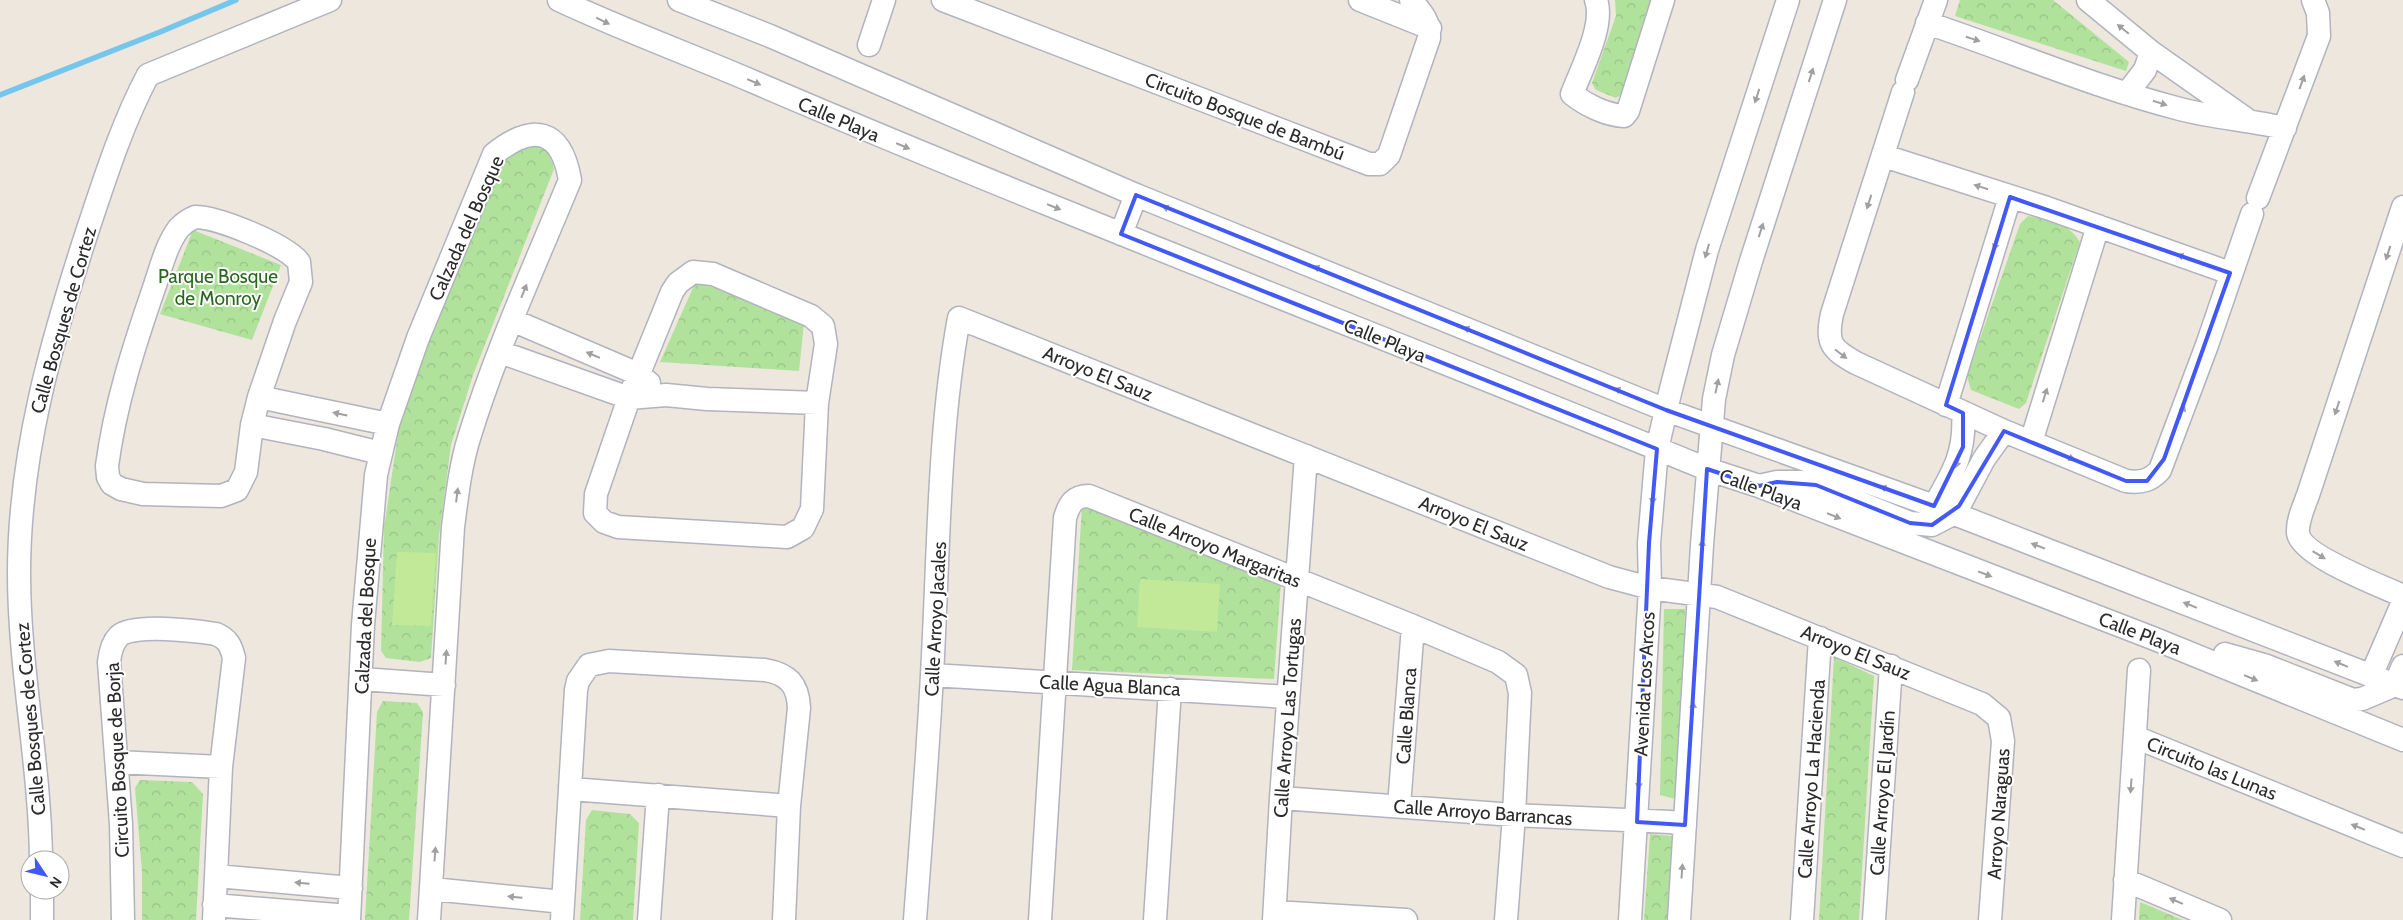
<svg xmlns="http://www.w3.org/2000/svg" width="2403" height="920" font-family="Cabin,sans-serif">
<style>
.forest{fill:url(#forest-crowns)}
.pitch{fill:#c2e998}
.lines{fill:none;stroke-linecap:round;stroke-linejoin:round}
.stream{stroke:#74c6ec;stroke-width:5.5}
.minor-casing{stroke:#b1b3bf;stroke-width:25}
.minor{stroke:#fff;stroke-width:22}
.oneway{fill:#a0a0a0}
.marked{fill:none;stroke:#4259f6;stroke-width:4;stroke-linejoin:round}
.labels{text-anchor:middle;stroke-width:4;stroke-linejoin:round;paint-order:stroke}
.street-label{font-size:19px;fill:#2b2b2b;stroke:#fff}
.park-label{font-size:19px;fill:#28681c;stroke:#fff}
</style>
<defs>
<pattern id="forest-crowns" width="20" height="18" patternUnits="userSpaceOnUse" patternTransform="scale(1.25)"><rect width="20" height="18" fill="#b0e29c"/><path d="M2 6a3 3 0 1 1 6 0M12 15a3 3 0 1 1 6 0" fill="none" stroke="#98c287"/></pattern>
</defs>
<rect width="100%" height="100%" fill="#ede7de"/>
<path class="forest" d="M 1615,0 L 1651,0 L 1622,94 L 1616,98 L 1596,90 L 1592,83 L 1616,16 Z
M 1960,0 L 2053,0 L 2129,62 L 2126,71 L 1955,16 Z
M 517,145 L 548,146 L 554,169 L 473,375 L 451,445 L 439,536 L 431,658 L 420,662 L 386,658 L 381,651 L 384,528 L 399,427 L 435,325 L 500,165 Z
M 2028,216 C 2049,220 2068,222 2080,242 L 2026,403 L 2019,409 L 1971,390 L 1967,376 L 2020,224 Z
M 193,230 L 281,265 L 252,340 L 160,314 Z
M 696,281 L 804,323 L 799,371 L 660,362 Z
M 1082,505 L 1281,582 L 1274,679 L 1072,670 Z
M 1664,609 L 1685,609 L 1679,800 L 1660,795 Z
M 1834,657 L 1874,676 L 1859,920 L 1819,920 Z
M 383,701 L 417,703 L 423,712 L 409,920 L 365,920 L 377,712 Z
M 140,780 L 192,782 L 203,794 L 196,920 L 142,920 L 142,872 L 135,788 Z
M 592,810 L 630,814 L 639,823 L 633,920 L 580,920 L 586,820 Z
M 1650,834 L 1672,836 L 1667,920 L 1644,920 Z
M 2140,902 L 2183,920 L 2139,920 Z"/>
<path class="pitch" d="M 397,552 L 436,553 L 431,626 L 392,625 Z
M 1140,579 L 1220,584 L 1217,632 L 1137,627 Z"/>
<g class="lines">
<path class="stream" d="M 0,95 L 160,32 L 236,0"/>
<defs>
<path id="minor" d="M 559,0 C 623,30 689,54 754,82 C 1069,217 1390,339 1707,469 L 1759,486 L 2155,639 L 2403,740
M 679,0 L 770,36 L 1136,195 L 1666,410 L 1934,506 L 2403,688
M 943,0 L 1369,164 L 1380,164 L 1389,155 L 1429,38 C 1430,21 1421,12 1411,0
M 1360,0 L 1430,28
M 1596,0 C 1605,25 1581,70 1572,94 C 1586,105 1606,115 1624,116 L 1628,111 L 1663,0
M 2088,0 L 2151,52 L 2246,119
M 1927,23 C 2011,51 2094,87 2180,109 C 2214,118 2250,120 2285,128
M 869,45 L 884,0
M 1907,80 L 1936,0
M 1903,92 L 1832,314 C 1826,343 1831,349 1856,363 L 2004,431 L 2126,481 C 2141,483 2150,481 2160,470 L 2207,345 L 2252,214
M 2128,92 L 2145,70 L 2151,52
M 1884,156 L 2047,208 L 2230,273
M 2258,198 L 2319,36 L 2318,13 L 2313,0
M 2403,207 L 2308,495 C 2304,506 2297,521 2298,533 C 2301,556 2382,586 2403,596
M 195,217 C 218,217 284,244 299,262 L 301,282 L 285,321 L 259,397 L 252,425 L 246,472 L 237,490 L 221,496 L 143,494 L 121,489 L 112,484 L 108,477 L 107,466 C 115,405 134,346 154,288 C 161,268 166,245 179,228 C 184,223 188,220 195,217 Z
M 1121,234 L 1136,195
M 693,272 L 713,274 L 811,316 L 823,326 L 826,344 L 817,403 L 812,509 L 803,528 L 787,537 L 618,527 L 604,522 L 595,513 L 596,494 L 629,398 L 672,292 L 678,283 Z
M 512,320 L 638,374 L 649,383
M 500,352 L 629,398 L 666,395 L 707,399 L 817,403
M 259,397 L 388,424
M 1946,405 L 2010,197
M 252,425 L 324,439 L 380,453
M 2031,442 L 2098,226
M 1759,486 L 1777,482 L 1802,482 L 1830,491 L 1910,523 L 1932,525 L 1953,514 L 1959,506 L 1984,459 L 2004,431
M 1934,506 C 1953,473 1966,452 1963,413
M 2225,654 L 2264,665 L 2353,700 L 2362,699 L 2395,685 L 2403,666
M 932,675 L 1288,697
M 2371,676 L 2403,602
M 362,679 L 444,685
M 2135,737 L 2403,846
M 117,762 L 221,767
M 571,789 L 789,806
M 1281,798 L 1514,815 L 1671,822 L 1685,825
M 1399,806 L 1413,626
M 41,860 C 40,764 19,669 19,573 C 19,453 52,339 89,226 C 106,175 123,122 148,75 L 330,0
M 216,876 L 351,888
M 2125,880 L 2220,920
M 432,889 L 563,902
M 42,890 L 42,920
M 214,905 L 349,916
M 1275,912 L 1406,920
M 123,920 L 121,824 L 109,662 C 110,653 112,643 119,636 C 133,623 197,631 216,634 C 228,639 231,646 234,658 L 221,767 L 214,920
M 349,920 L 363,625 L 376,475 L 388,424 L 418,338 L 494,154 C 533,123 561,128 570,180 C 535,265 496,350 469,438 C 460,467 457,497 453,527 L 429,920
M 562,920 L 576,690 L 578,681 L 589,665 L 609,661 L 765,670 C 788,674 798,684 799,708 L 789,806 L 784,920
M 649,920 L 658,795
M 915,920 C 922,825 930,729 934,634 C 939,529 940,421 959,318 L 1609,577 L 1650,588 L 1717,597 L 1982,704 L 1999,718 L 2003,741 L 1990,920
M 1040,920 L 1065,518 C 1069,504 1074,496 1089,496 L 1413,626 L 1498,662 L 1516,675 L 1520,693 L 1514,815 L 1506,920
M 1155,920 L 1170,689
M 1274,920 L 1281,798 L 1306,456
M 1630,920 L 1650,588 L 1649,543 L 1657,449 L 1671,389 L 1707,250 L 1788,0
M 1679,920 L 1702,545 L 1714,399 L 1723,355 L 1751,261 L 1835,0
M 1802,920 L 1820,638
M 1874,920 L 1891,666
M 2123,920 L 2139,670"/>
</defs>
<use href="#minor" class="minor-casing"/>
<use href="#minor" class="minor"/>
</g>
<defs><path id="oneway-solid" d="M-6-.8H1V-3.2L6.5 0L1 3.2V.8H-6Z" transform="scale(1.25)"/></defs>
<g class="oneway">
<use href="#oneway-solid" transform="translate(603 21) rotate(26)"/>
<use href="#oneway-solid" transform="translate(2123 29) rotate(-141)"/>
<use href="#oneway-solid" transform="translate(1973 39) rotate(18)"/>
<use href="#oneway-solid" transform="translate(1811 75) rotate(-72)"/>
<use href="#oneway-solid" transform="translate(754 82) rotate(23)"/>
<use href="#oneway-solid" transform="translate(2302 82) rotate(-70)"/>
<use href="#oneway-solid" transform="translate(1757 96) rotate(108)"/>
<use href="#oneway-solid" transform="translate(2160 103) rotate(17)"/>
<use href="#oneway-solid" transform="translate(903 146) rotate(23)"/>
<use href="#oneway-solid" transform="translate(1981 187) rotate(-162)"/>
<use href="#oneway-solid" transform="translate(1869 202) rotate(108)"/>
<use href="#oneway-solid" transform="translate(1054 207) rotate(22)"/>
<use href="#oneway-solid" transform="translate(1169 209) rotate(-158)"/>
<use href="#oneway-solid" transform="translate(1761 230) rotate(-72)"/>
<use href="#oneway-solid" transform="translate(1996 243) rotate(107)"/>
<use href="#oneway-solid" transform="translate(1707 251) rotate(106)"/>
<use href="#oneway-solid" transform="translate(2388 253) rotate(108)"/>
<use href="#oneway-solid" transform="translate(2184 257) rotate(-160)"/>
<use href="#oneway-solid" transform="translate(1320 269) rotate(-158)"/>
<use href="#oneway-solid" transform="translate(524 291) rotate(-68)"/>
<use href="#oneway-solid" transform="translate(1470 330) rotate(-158)"/>
<use href="#oneway-solid" transform="translate(1841 354) rotate(37)"/>
<use href="#oneway-solid" transform="translate(593 355) rotate(-157)"/>
<use href="#oneway-solid" transform="translate(1717 386) rotate(-78)"/>
<use href="#oneway-solid" transform="translate(1621 391) rotate(-158)"/>
<use href="#oneway-solid" transform="translate(2045 395) rotate(-73)"/>
<use href="#oneway-solid" transform="translate(2337 408) rotate(108)"/>
<use href="#oneway-solid" transform="translate(2182 412) rotate(-70)"/>
<use href="#oneway-solid" transform="translate(340 414) rotate(-168)"/>
<use href="#oneway-solid" transform="translate(2068 457) rotate(23)"/>
<use href="#oneway-solid" transform="translate(1958 461) rotate(111)"/>
<use href="#oneway-solid" transform="translate(1887 489) rotate(-160)"/>
<use href="#oneway-solid" transform="translate(457 495) rotate(-83)"/>
<use href="#oneway-solid" transform="translate(1653 497) rotate(95)"/>
<use href="#oneway-solid" transform="translate(1834 516) rotate(22)"/>
<use href="#oneway-solid" transform="translate(2038 546) rotate(-159)"/>
<use href="#oneway-solid" transform="translate(1702 547) rotate(-87)"/>
<use href="#oneway-solid" transform="translate(2319 555) rotate(31)"/>
<use href="#oneway-solid" transform="translate(1985 574) rotate(21)"/>
<use href="#oneway-solid" transform="translate(2190 605) rotate(-158)"/>
<use href="#oneway-solid" transform="translate(446 657) rotate(-86)"/>
<use href="#oneway-solid" transform="translate(2341 664) rotate(-158)"/>
<use href="#oneway-solid" transform="translate(2251 678) rotate(22)"/>
<use href="#oneway-solid" transform="translate(1693 709) rotate(-86)"/>
<use href="#oneway-solid" transform="translate(1639 782) rotate(93)"/>
<use href="#oneway-solid" transform="translate(2131 786) rotate(94)"/>
<use href="#oneway-solid" transform="translate(2358 827) rotate(-158)"/>
<use href="#oneway-solid" transform="translate(435 854) rotate(-86)"/>
<use href="#oneway-solid" transform="translate(1682 871) rotate(-86)"/>
<use href="#oneway-solid" transform="translate(302 883) rotate(-175)"/>
<use href="#oneway-solid" transform="translate(515 897) rotate(-175)"/>
<use href="#oneway-solid" transform="translate(2176 901) rotate(-157)"/>
</g>
<path class="marked" d="M 1136,195 L 1666,410 L 1934,506 L 1963,447 L 1963,413 L 1946,405 L 2010,197 L 2230,273 L 2164,459 L 2147,481 L 2126,481 L 2004,431 L 1959,506 L 1932,525 L 1910,523 L 1816,485 L 1777,482 L 1759,486 L 1707,469 L 1685,825 L 1637,822 L 1649,543 L 1657,449 L 1121,234 Z"/>
<g class="labels">
<g class="street-label">
<text transform="translate(1245 116) rotate(21)" y="7">Circuito Bosque de Bambú</text>
<text transform="translate(839 119) rotate(23)" y="7">Calle Playa</text>
<text transform="translate(466 228) rotate(-66)" y="7">Calzada del Bosque</text>
<text transform="translate(63 320) rotate(-74)" y="7">Calle Bosques de Cortez</text>
<text transform="translate(1385 340) rotate(22)" y="7">Calle Playa</text>
<text transform="translate(1098 373) rotate(22)" y="7">Arroyo El Sauz</text>
<text transform="translate(1761 489) rotate(20)" y="7">Calle Playa</text>
<text transform="translate(1474 523) rotate(22)" y="7">Arroyo El Sauz</text>
<text transform="translate(1215 547) rotate(22)" y="7">Calle Arroyo Margaritas</text>
<text transform="translate(365 616) rotate(-87)" y="7">Calzada del Bosque</text>
<text transform="translate(935 619) rotate(-87)" y="7">Calle Arroyo Jacales</text>
<text transform="translate(2140 633) rotate(21)" y="7">Calle Playa</text>
<text transform="translate(1856 652) rotate(22)" y="7">Arroyo El Sauz</text>
<text transform="translate(1644 684) rotate(-87)" y="7">Avenida Los Arcos</text>
<text transform="translate(1110 685) rotate(3)" y="7">Calle Agua Blanca</text>
<text transform="translate(1406 716) rotate(-86)" y="7">Calle Blanca</text>
<text transform="translate(1287 718) rotate(-86)" y="7">Calle Arroyo Las Tortugas</text>
<text transform="translate(30 719) rotate(-95)" y="7">Calle Bosques de Cortez</text>
<text transform="translate(117 760) rotate(-93)" y="7">Circuito Bosque de Borja</text>
<text transform="translate(2212 768) rotate(22)" y="7">Circuito las Lunas</text>
<text transform="translate(1811 779) rotate(-86)" y="7">Calle Arroyo La Hacienda</text>
<text transform="translate(1882 793) rotate(-86)" y="7">Calle Arroyo El Jardín</text>
<text transform="translate(1483 812) rotate(4)" y="7">Calle Arroyo Barrancas</text>
<text transform="translate(1998 814) rotate(-86)" y="7">Arroyo Naraguas</text>
</g>
<g class="park-label">
<text x="218" y="283">Parque Bosque<tspan x="218" dy="22">de Monroy</tspan></text>
</g>
</g>
<g transform="translate(45 875) rotate(125)"><circle r="24" fill="#ffffff" stroke="#aaaaaa"/>
<path d="M0-4L9 19L0 12L-9 19Z" fill="#4259f6"/>
<text y="-8" font-size="14" font-weight="bold" text-anchor="middle" fill="#2b2b2b">N</text>
</g>
</svg>
